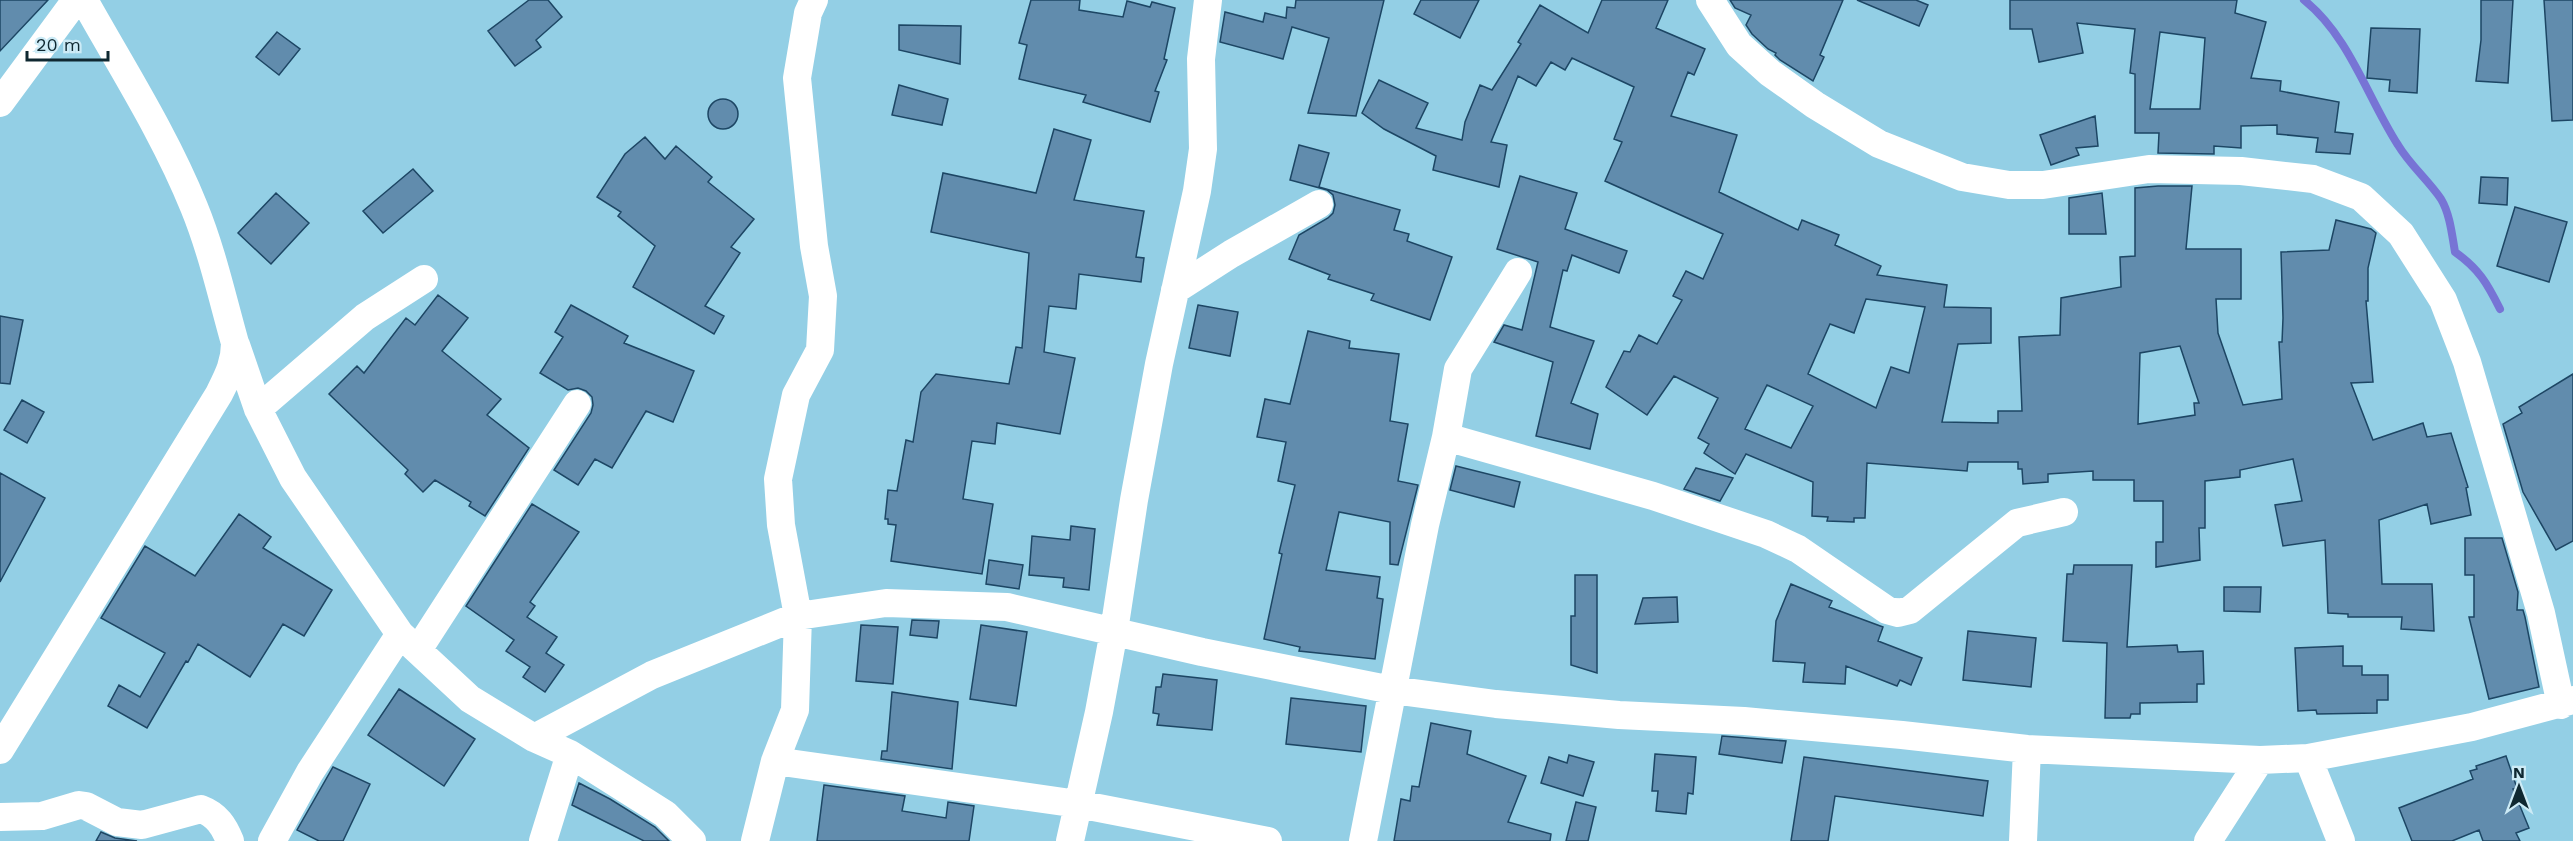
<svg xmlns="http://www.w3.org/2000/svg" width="2573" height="841" font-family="'Work Sans',sans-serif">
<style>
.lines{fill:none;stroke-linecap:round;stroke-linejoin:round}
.stream{stroke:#7774d5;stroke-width:8}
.building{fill:#618cad;stroke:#1d4664;stroke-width:1.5;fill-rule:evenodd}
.street{stroke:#fff;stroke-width:28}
</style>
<rect width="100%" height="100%" fill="#93cfe5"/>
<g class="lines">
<path class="stream" d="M 2304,0 C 2350,37 2367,97 2398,145 C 2410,165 2428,180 2441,199 C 2450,214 2452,235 2455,252 C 2479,269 2487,283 2500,309"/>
</g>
<path class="building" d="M 0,0 L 48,0 L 0,51 Z
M 529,0 L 548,0 L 562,17 L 536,40 L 541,47 L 515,66 L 488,31 Z
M 1031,0 L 1080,0 L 1079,10 L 1123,17 L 1127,1 L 1150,7 L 1152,2 L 1175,8 L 1164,59 L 1167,60 L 1155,91 L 1159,92 L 1150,122 L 1083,102 L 1086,95 L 1019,79 L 1027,45 L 1019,43 Z
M 1296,0 L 1384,0 L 1356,116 L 1308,113 L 1329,38 L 1292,27 L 1283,59 L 1220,42 L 1225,12 L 1263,22 L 1265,13 L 1286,18 L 1287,7 L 1295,8 Z
M 1421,0 L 1479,0 L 1460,38 L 1414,14 Z
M 1602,0 L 1668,0 L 1656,28 L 1705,49 L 1694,75 L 1688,72 L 1671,116 L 1737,135 L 1719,192 L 1798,230 L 1802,220 L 1839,235 L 1835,245 L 1881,266 L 1877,275 L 1947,285 L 1944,307 L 1991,308 L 1991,343 L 1958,344 L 1942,422 L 1998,423 L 1998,411 L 2022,411 L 2019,337 L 2060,335 L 2061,298 L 2121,287 L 2120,257 L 2135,256 L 2135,188 L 2158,186 L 2192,186 L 2186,249 L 2241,249 L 2241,299 L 2216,299 L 2218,333 L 2243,405 L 2282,399 L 2279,342 L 2282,342 L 2283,318 L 2281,252 L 2329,250 L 2336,220 L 2371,229 L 2376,233 L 2368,268 L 2368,301 L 2366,301 L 2373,382 L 2351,383 L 2373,440 L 2423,423 L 2427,437 L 2451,433 L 2468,487 L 2466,488 L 2471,515 L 2431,524 L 2427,504 L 2379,520 L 2382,584 L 2432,584 L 2434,631 L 2401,629 L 2402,617 L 2348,617 L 2348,614 L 2328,613 L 2325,540 L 2283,546 L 2275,505 L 2302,501 L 2293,459 L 2240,470 L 2240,477 L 2205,481 L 2205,528 L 2199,528 L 2200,560 L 2156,567 L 2156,542 L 2163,542 L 2163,501 L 2134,501 L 2134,480 L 2093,480 L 2093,471 L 2048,474 L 2048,482 L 2023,484 L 2022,469 L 2018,469 L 2018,462 L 1968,462 L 1967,471 L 1867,463 L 1865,518 L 1854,518 L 1854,522 L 1827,521 L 1828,517 L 1812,516 L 1813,482 L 1746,454 L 1735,474 L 1704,453 L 1709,444 L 1698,438 L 1718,398 L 1674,376 L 1647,415 L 1606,387 L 1624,351 L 1630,352 L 1639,335 L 1657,344 L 1682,300 L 1673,296 L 1686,271 L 1703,279 L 1723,234 L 1605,181 L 1622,142 L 1614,139 L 1634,87 L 1572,58 L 1565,70 L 1551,62 L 1536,86 L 1518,76 L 1491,142 L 1507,145 L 1499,187 L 1433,170 L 1436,156 L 1384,129 L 1362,113 L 1379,80 L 1428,103 L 1416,128 L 1462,140 L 1465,122 L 1480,85 L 1492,90 L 1521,44 L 1518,42 L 1540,5 L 1588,33 ZM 1866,299 L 1925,307 L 1909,373 L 1891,367 L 1876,408 L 1808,374 L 1830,324 L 1854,333 ZM 2180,346 L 2199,403 L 2194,403 L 2195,415 L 2138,424 L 2140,353 ZM 1767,385 L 1813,406 L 1791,448 L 1745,429 Z
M 1730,0 L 1843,0 L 1820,55 L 1824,57 L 1813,81 L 1780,60 L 1775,55 L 1776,53 L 1768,49 L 1752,34 L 1746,25 L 1751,15 L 1735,8 Z
M 1857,0 L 1916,0 L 1928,5 L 1919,26 Z
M 2010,0 L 2237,0 L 2235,13 L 2266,22 L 2251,78 L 2281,81 L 2280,91 L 2339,102 L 2335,132 L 2353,134 L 2350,154 L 2316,152 L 2318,138 L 2277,134 L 2277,125 L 2241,126 L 2241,148 L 2214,146 L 2214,154 L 2158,153 L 2159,133 L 2135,133 L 2135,74 L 2130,73 L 2135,29 L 2077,23 L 2083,53 L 2039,62 L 2032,29 L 2010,29 ZM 2160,32 L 2205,38 L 2200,109 L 2150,109 Z
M 2481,0 L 2513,0 L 2508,83 L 2476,81 L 2481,40 Z
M 2544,0 L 2573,0 L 2573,120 L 2552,121 Z
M 899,25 L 961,26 L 960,64 L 899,50 Z
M 2371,28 L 2420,29 L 2417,93 L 2389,91 L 2390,80 L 2367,78 Z
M 277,32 L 300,49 L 279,75 L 256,57 Z
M 899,85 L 948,99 L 942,125 L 892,115 Z
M708 114a15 15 0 1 1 30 0a15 15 0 1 1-30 0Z
M 2095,116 L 2098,146 L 2076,148 L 2079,155 L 2051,165 L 2040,135 Z
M 1054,129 L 1091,140 L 1074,200 L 1144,211 L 1136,257 L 1144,258 L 1141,282 L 1079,274 L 1076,309 L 1049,306 L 1044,352 L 1075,358 L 1060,434 L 997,423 L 995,444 L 972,441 L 963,499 L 993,504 L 982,574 L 891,561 L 896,525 L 888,524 L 888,519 L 885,519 L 888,490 L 897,491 L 906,440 L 913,442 L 921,392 L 936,374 L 1009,384 L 1016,347 L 1022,348 L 1029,253 L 931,232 L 943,173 L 1036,193 Z
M 645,137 L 665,159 L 676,146 L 712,177 L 708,182 L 754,219 L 731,247 L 740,253 L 705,306 L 724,316 L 714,334 L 633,287 L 655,246 L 618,216 L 621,212 L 597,197 L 625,154 Z
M 1299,145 L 1329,153 L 1319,187 L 1400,210 L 1394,230 L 1409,234 L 1407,241 L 1452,257 L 1430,320 L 1371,300 L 1374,294 L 1328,279 L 1330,275 L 1289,259 L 1299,235 L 1328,218 L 1333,213 L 1335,205 L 1333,195 L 1327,190 L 1290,180 Z
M 413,169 L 433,191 L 383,233 L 363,211 Z
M 1520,176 L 1577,193 L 1565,229 L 1627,251 L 1619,273 L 1572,255 L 1567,271 L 1563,270 L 1550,327 L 1594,341 L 1571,403 L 1598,414 L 1590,449 L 1536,436 L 1553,362 L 1494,342 L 1504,325 L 1522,330 L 1538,262 L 1497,249 Z
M 2481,177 L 2508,178 L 2507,205 L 2479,203 Z
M 276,193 L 309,223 L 271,264 L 238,233 Z
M 2102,193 L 2106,234 L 2069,234 L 2069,198 Z
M 2515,207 L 2567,222 L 2549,282 L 2497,266 Z
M 438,295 L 468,318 L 442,351 L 501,399 L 487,415 L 529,448 L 485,516 L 469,506 L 471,502 L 435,480 L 423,492 L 405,474 L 408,470 L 329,394 L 357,366 L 364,373 L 406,318 L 415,325 Z
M 571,305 L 628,336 L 624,343 L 694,371 L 673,422 L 646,411 L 612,468 L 595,459 L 578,485 L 554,470 L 591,413 L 593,405 L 592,397 L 586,391 L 578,388 L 568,390 L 540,373 L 563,337 L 555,332 Z
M 1198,305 L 1238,312 L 1230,356 L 1189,348 Z
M 0,316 L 23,320 L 10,384 L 0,383 Z
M 1308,331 L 1350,341 L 1349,348 L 1399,354 L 1390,421 L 1408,424 L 1398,481 L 1418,485 L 1398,565 L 1390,564 L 1390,522 L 1339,512 L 1326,570 L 1380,577 L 1377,598 L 1383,599 L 1375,659 L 1299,651 L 1300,647 L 1264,639 L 1282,554 L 1279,553 L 1295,485 L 1278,481 L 1286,442 L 1257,437 L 1265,399 L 1290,404 Z
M 2573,374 L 2573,541 L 2556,550 L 2523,492 L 2503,424 L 2522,413 L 2519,407 Z
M 22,400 L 44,412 L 27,443 L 4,430 Z
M 1456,466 L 1520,482 L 1514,507 L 1450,490 Z
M 1696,468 L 1733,478 L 1720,501 L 1684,489 Z
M 0,473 L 45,498 L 0,582 Z
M 532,504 L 579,532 L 530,602 L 535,606 L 527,617 L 557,637 L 546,653 L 564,665 L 545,692 L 523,677 L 530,667 L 506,651 L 514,640 L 466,606 Z
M 239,514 L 271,537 L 263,548 L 332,590 L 304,636 L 283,624 L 250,677 L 198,644 L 188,662 L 186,661 L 147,728 L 108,706 L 119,685 L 140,697 L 165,653 L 101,618 L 145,546 L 195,576 Z
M 1071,526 L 1095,529 L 1089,590 L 1063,587 L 1064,578 L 1029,575 L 1032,536 L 1070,540 Z
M 2465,538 L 2502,538 L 2518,592 L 2517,610 L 2523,610 L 2525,617 L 2539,687 L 2489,699 L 2469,617 L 2474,617 L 2474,575 L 2465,575 Z
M 989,560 L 1023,565 L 1019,589 L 986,584 Z
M 2074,565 L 2132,565 L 2127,647 L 2177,645 L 2178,652 L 2203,651 L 2204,684 L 2197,684 L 2197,702 L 2140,703 L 2140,714 L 2131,714 L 2130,718 L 2105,718 L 2107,643 L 2063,641 L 2067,574 L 2073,574 Z
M 1575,575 L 1597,575 L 1597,673 L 1571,665 L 1571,616 L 1575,616 Z
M 1791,584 L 1832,601 L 1829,607 L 1883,627 L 1878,641 L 1922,658 L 1911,685 L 1900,680 L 1897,686 L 1846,666 L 1845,684 L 1803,682 L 1805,663 L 1773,661 L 1776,621 Z
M 2224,587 L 2261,587 L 2260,612 L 2224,611 Z
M 1677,597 L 1678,622 L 1635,624 L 1643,598 Z
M 912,620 L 939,621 L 937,638 L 910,635 Z
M 861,625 L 898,627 L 893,684 L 856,681 Z
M 981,625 L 1027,632 L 1016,706 L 970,699 Z
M 1968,631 L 2036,638 L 2031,687 L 1963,680 Z
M 2343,646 L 2343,666 L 2362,666 L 2362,675 L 2388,675 L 2388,700 L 2377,700 L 2377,713 L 2317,714 L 2316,710 L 2298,711 L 2295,648 Z
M 1163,674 L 1217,680 L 1212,730 L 1157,725 L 1159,714 L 1153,713 L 1156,687 L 1161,687 Z
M 399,689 L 475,739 L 444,786 L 368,735 Z
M 892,692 L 958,702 L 952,769 L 881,759 L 882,751 L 887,751 Z
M 1291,698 L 1366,706 L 1361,752 L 1286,744 Z
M 1431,723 L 1471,731 L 1467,754 L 1526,776 L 1508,822 L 1551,834 L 1550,841 L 1394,841 L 1401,799 L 1410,801 L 1412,786 L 1419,787 Z
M 1722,736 L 1786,741 L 1782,763 L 1719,754 Z
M 1655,754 L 1696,757 L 1693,794 L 1688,793 L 1686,814 L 1656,811 L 1658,791 L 1652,791 Z
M 1569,755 L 1594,762 L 1583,796 L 1541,783 L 1549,757 L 1567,763 Z
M 2506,756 L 2517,788 L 2513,789 L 2529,828 L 2516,833 L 2520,841 L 2483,841 L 2479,830 L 2452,841 L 2412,841 L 2399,808 L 2473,779 L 2470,771 L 2477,769 L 2476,766 Z
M 1804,757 L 1988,781 L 1983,816 L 1835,796 L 1828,841 L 1791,841 Z
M 333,767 L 370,784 L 343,841 L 319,841 L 297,830 Z
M 579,783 L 610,799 L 655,827 L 669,841 L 644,841 L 572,805 Z
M 824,785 L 905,796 L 902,811 L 946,818 L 948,802 L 974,806 L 969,841 L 817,841 Z
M 1576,802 L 1596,807 L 1588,841 L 1566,841 Z
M 101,832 L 115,838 L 137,841 L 96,841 Z"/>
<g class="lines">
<path class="street" d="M 1710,0 L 1739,45 L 1770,73 L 1815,105 L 1879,144 L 1962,177 L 2009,185 L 2043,185 L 2149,169 L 2241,171 L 2313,179 L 2361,197 L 2401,234 L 2443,300 L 2467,362 L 2541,613 L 2561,705
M 0,103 L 76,0
M 1175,290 L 1231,254 L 1319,204
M 236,345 L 258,409 L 293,478 L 400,634 L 470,699 L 534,738 L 570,754 L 665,814 L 692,841
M 258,409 L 365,317 L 424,279
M 1446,437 L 1653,496 L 1766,534 L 1798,549 L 1887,610 L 1898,613 L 1910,610 L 2017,523 L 2064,512
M 418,650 L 577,404
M 534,738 L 652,675 L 798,616 L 886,603 L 1007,607 L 1202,652 L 1392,690 L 1496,704 L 1619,715 L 1744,721 L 1902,735 L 2027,749 L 2260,760 L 2308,758 L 2472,727 L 2573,700
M 0,750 L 219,394 C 228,376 235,363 235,343 C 222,297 212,251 194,207 C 165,135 122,68 84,0
M 2308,758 L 2341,841
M 775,761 L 1078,804 L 1268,841
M 0,817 L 42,816 L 79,805 L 86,806 L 117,822 L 142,825 L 201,809 C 217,815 224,826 230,841
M 272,841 L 310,772 L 400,634
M 543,841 L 570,754
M 755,841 L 775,761 L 795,710 L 798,616 L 781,525 L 778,479 L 796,395 L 820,350 L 823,296 L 814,246 L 797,78 L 808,13 L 814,0
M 1070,841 L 1099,712 L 1114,631 L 1134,500 L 1159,364 L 1197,191 L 1203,149 L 1201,59 L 1208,0
M 1363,841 L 1425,525 L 1446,437 L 1458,369 L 1518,272
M 2023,841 L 2027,749
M 2208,841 L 2260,760"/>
</g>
<g transform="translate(2519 787)" stroke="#cdebf6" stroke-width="4.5" paint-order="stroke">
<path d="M0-4.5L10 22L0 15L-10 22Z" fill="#0f2831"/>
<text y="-9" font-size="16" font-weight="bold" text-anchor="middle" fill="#0f2831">N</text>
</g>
<path d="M27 51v9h81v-9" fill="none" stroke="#0f2831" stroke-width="3"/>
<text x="36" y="51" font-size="18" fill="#0f2831" stroke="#cdebf6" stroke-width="4.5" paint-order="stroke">20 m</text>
</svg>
